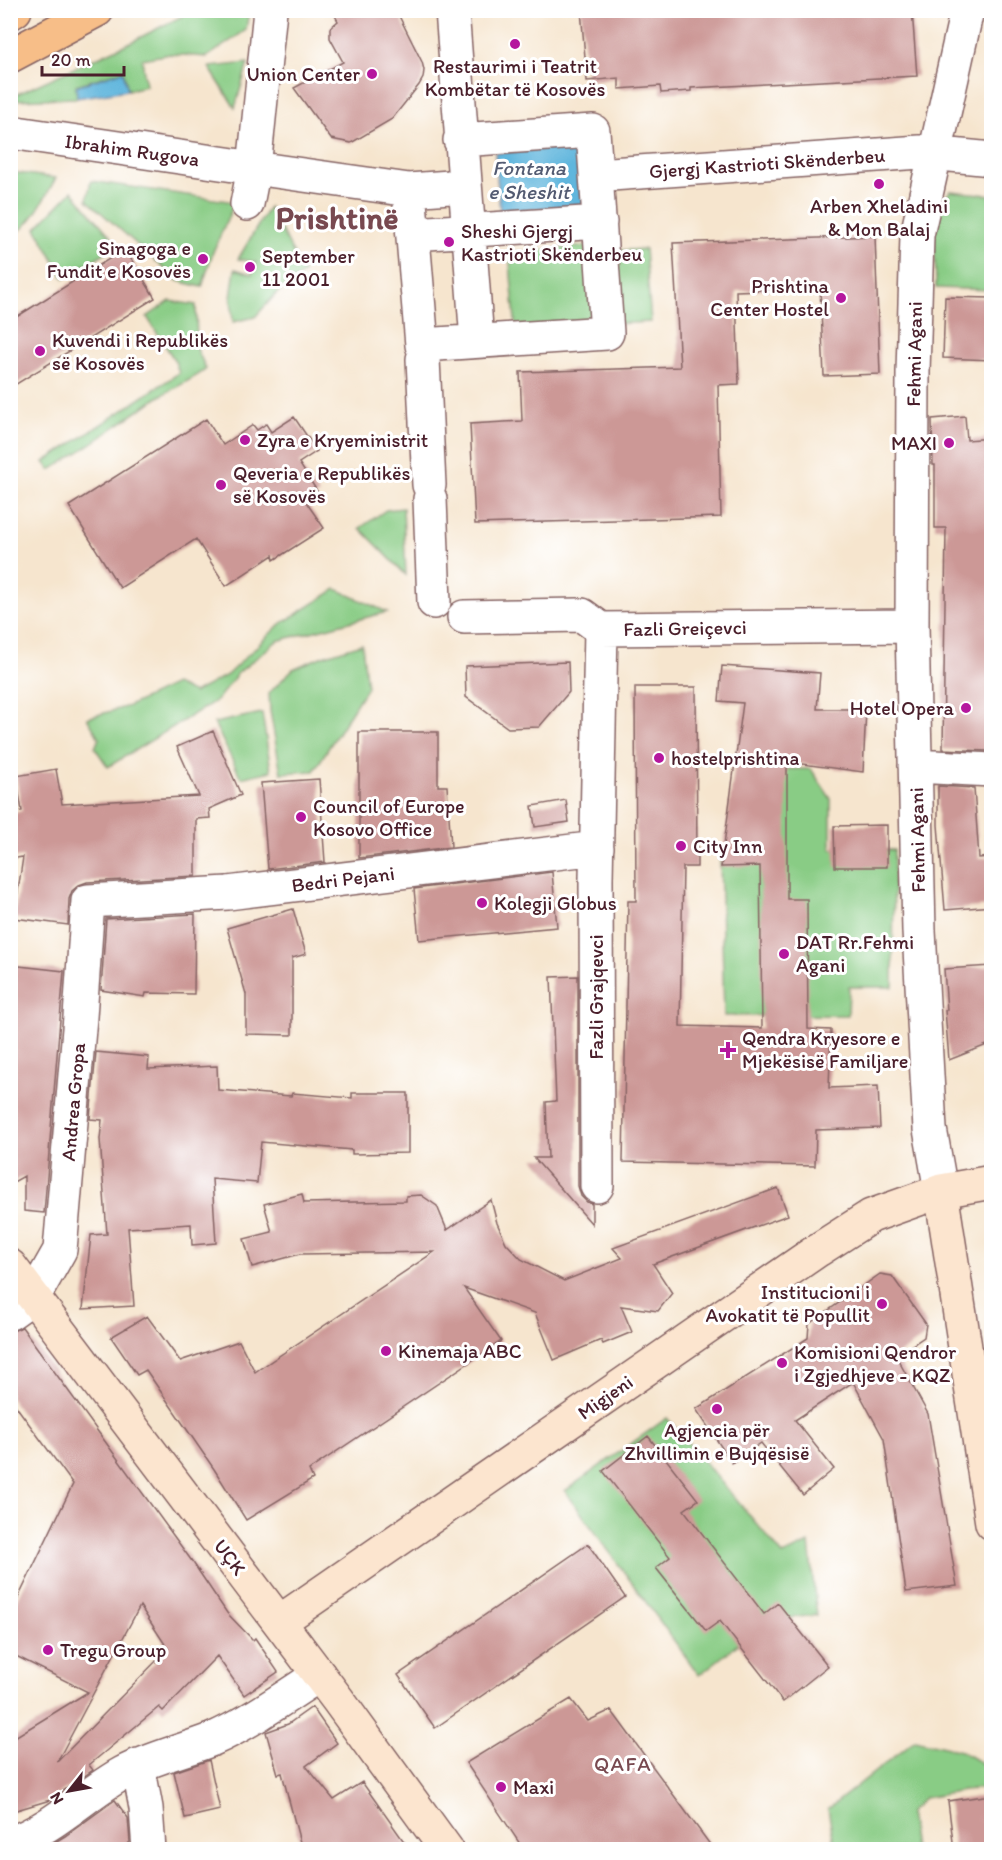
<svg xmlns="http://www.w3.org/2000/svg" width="1002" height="1860" font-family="Itim,sans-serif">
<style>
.green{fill:#89cc85;stroke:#6a7658;stroke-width:1.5}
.water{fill:#61b6dd;stroke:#566a84;stroke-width:1.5}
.building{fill:#cc9896;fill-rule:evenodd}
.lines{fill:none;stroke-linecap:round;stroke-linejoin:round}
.street-casing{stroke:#866464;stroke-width:36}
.secondary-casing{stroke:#866464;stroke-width:36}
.primary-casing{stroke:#866464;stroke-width:36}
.street{stroke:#fff;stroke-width:33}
.secondary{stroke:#fce5cf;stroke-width:33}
.primary{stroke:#f7be88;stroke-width:33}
.poi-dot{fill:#b5179e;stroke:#fff;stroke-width:2}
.labels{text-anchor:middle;stroke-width:6;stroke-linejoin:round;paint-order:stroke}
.poi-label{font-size:20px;fill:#4a1f2b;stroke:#fff;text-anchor:start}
.street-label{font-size:20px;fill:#4a1f2b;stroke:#fff}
.water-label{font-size:21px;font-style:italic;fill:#535b72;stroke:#fff}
.neighbourhood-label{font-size:21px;letter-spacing:1.5px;fill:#784950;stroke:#fff}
.town-label{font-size:32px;font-weight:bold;fill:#784950;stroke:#fff}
</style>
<rect width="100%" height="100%" fill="#fff"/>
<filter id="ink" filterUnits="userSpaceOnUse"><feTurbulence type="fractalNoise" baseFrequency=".0167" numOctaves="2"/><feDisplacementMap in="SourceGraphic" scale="12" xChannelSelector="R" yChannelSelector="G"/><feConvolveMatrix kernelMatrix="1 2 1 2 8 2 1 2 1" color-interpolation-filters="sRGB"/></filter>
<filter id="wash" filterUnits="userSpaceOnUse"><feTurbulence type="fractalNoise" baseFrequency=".008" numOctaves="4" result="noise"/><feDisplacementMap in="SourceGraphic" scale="24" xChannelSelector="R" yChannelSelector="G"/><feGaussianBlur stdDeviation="1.35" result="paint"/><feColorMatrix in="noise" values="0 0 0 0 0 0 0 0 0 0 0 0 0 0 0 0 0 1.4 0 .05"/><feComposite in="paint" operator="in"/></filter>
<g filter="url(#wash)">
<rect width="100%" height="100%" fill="#f6e5ce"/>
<path class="green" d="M 192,11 L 249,11 L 246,30 L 207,57 L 170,54 L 142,59 L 146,86 L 128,90 L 123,71 L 76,85 L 77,98 L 12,100 L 15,95 L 129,43 Z
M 248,63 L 235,108 L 209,67 Z
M 11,172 L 56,178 C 43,200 33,224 11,237 Z
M 91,181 L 235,202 L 213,252 L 202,287 L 178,281 L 87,200 Z
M 72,191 L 118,245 L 64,278 L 36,228 Z
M 950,191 L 991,195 L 991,290 L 936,288 L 934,213 Z
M 269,207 L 304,273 L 276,294 L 255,317 L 233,322 L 231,298 L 235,269 L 252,274 L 256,262 L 238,259 Z
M 596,245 L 602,326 L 516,332 L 509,253 Z
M 645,249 L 651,322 L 613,324 L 608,251 Z
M 170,301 L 196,305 L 197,349 L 206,369 C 202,374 171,390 162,395 C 124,419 89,448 50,470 L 44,462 L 179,373 L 175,361 L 147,317 Z
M 403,508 L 406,575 L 360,528 L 386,510 Z
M 336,589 L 387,612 L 277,641 L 238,673 L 217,700 L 108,767 L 95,748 L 99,738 L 87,718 L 129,706 L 175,684 L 194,693 L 227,675 L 279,625 Z
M 362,644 L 367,687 L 314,771 L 281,773 L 270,711 L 269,693 L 293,669 L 323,656 Z
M 262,713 L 271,771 L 241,778 L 214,723 Z
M 781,769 L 811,769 L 831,799 L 831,849 L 894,850 L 893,987 L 849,987 L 848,1015 L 724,1016 L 720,858 L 782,857 Z
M 667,1418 L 783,1555 L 809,1543 L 817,1615 L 769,1620 L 699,1675 L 565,1491 Z
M 915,1740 L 961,1751 L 991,1769 L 991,1786 L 924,1798 L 909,1812 L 914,1849 L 835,1849 L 828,1809 Z"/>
<path class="water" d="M 123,71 L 128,90 L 77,98 L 76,86 Z
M 582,146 L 587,205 L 500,212 L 495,153 Z"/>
<g id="blocks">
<path class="building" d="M 332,10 L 396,10 L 422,62 L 424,70 L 423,78 L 419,85 L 392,119 L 351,143 L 331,139 L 294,88 L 343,62 L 330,38 L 330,28 L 338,21 Z
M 581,10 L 912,10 L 917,76 L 691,88 L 691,91 L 661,93 L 660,86 L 619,89 L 619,78 L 587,81 Z
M 875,236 L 880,374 L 824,376 L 820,288 L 736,291 L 739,384 L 718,385 L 721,517 L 475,524 L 470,424 L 522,421 L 520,372 L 680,367 L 673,243 Z
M 125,249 L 155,298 L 10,388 L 10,321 Z
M 945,297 L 992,298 L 992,360 L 943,358 Z
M 965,416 L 967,440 L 992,438 L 991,614 L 988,751 L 943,749 L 946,528 L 935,528 L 935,465 L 933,465 L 932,419 Z
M 294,417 L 317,451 L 299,463 L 319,494 L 306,502 L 324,528 L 274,560 L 273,555 L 226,586 L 196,539 L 120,588 L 69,506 L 206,419 L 223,445 L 253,425 L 257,430 L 266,424 L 271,432 Z
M 568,662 L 569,692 L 539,727 L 508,728 L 466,697 L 465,666 Z
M 722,666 L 820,673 L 817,709 L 866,709 L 863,772 L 787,762 L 787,899 L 807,899 L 808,1029 L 831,1030 L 829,1088 L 878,1086 L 880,1128 L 816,1130 L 815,1166 L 623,1162 L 628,901 L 636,901 L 635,687 L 696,687 L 697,867 L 683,867 L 680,1026 L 762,1028 L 760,866 L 721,867 L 743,703 L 719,701 Z
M 213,731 L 241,795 L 209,809 L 210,818 L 196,819 L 196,876 L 87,882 L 79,885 L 72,891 L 69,899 L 68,925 L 14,918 L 23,857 L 10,859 L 10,813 L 22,811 L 16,776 L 56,769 L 62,804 L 199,796 L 177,747 Z
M 359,732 L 438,732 L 438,786 L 447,786 L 451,847 L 359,858 Z
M 319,779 L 325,862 L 268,869 L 261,783 Z
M 938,786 L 974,788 L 979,858 L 992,857 L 992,906 L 945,910 L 938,825 Z
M 566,800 L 569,822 L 535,827 L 532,806 Z
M 887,825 L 887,867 L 835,867 L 834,826 Z
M 552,872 L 557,927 L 419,940 L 414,889 Z
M 293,909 L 306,954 L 292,958 L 292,1035 L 246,1034 L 246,994 L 227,928 Z
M 195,914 L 194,994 L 146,993 L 145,997 L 101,990 L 106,919 Z
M 10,965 L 64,971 L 44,1213 L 24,1211 L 24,1176 L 10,1184 Z
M 992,966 L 992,1043 L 949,1060 L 945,1010 L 947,1010 L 944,969 Z
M 578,976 L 578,1186 L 581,1196 L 587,1202 L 592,1204 L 592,1224 L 534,1158 L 548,1158 L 546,1102 L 556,1101 L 551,977 Z
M 96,1052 L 149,1057 L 148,1069 L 217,1066 L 218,1090 L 291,1096 L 292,1093 L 352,1098 L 352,1093 L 408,1093 L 408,1153 L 352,1154 L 352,1150 L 261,1142 L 257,1183 L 212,1179 L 216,1243 L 192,1245 L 191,1224 L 128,1228 L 134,1306 L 83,1309 L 91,1235 L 107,1234 L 100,1139 L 102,1120 L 90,1119 Z
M 778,1188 L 788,1215 L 653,1264 L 672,1293 L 658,1311 L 621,1306 L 632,1332 L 603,1344 L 601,1340 L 554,1360 L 535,1313 L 464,1288 L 501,1341 L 309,1470 L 313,1479 L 246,1520 L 214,1469 L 146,1370 L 137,1375 L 111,1337 L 147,1316 L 180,1361 L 239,1341 L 255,1372 L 434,1252 L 300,1254 L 252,1267 L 244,1239 L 272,1232 L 264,1204 L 302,1194 L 304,1203 L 406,1201 L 406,1196 L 421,1195 L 437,1206 L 447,1230 L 491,1200 L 497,1223 L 506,1243 L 521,1259 L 564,1281 L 622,1258 L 613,1248 Z
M 880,1274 L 892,1276 L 926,1324 L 924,1337 L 896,1356 L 928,1414 L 957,1586 L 906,1592 L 884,1439 L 853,1382 L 795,1420 L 834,1469 L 803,1495 L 761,1443 L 732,1463 L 696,1409 L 808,1338 L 809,1324 Z
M 22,1327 L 194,1564 L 227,1613 L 253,1640 L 255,1638 L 278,1672 L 244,1695 L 217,1656 L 163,1711 L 159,1707 L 89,1765 L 93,1770 L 50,1800 L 10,1812 L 10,1740 L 88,1692 L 10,1653 L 10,1615 L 73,1484 L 10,1398 L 10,1332 ZM 140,1606 L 168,1649 L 57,1762 L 93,1694 Z
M 648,1436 L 698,1500 L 684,1510 L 764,1614 L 778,1603 L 828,1666 L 783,1702 L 720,1621 L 706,1631 L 656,1568 L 670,1557 L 603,1471 Z
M 588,1544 L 625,1597 L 435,1728 L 398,1675 Z
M 571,1699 L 588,1721 L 611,1710 L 714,1850 L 524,1850 L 466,1763 Z
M 312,1707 L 337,1743 L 306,1766 L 334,1800 L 362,1782 L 410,1850 L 302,1850 L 282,1773 L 278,1774 L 266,1732 L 288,1724 Z
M 209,1760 L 220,1810 L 185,1818 L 174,1772 Z
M 992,1795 L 992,1850 L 954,1850 L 948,1801 Z
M 115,1800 L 128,1818 L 130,1842 L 120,1850 L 42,1850 L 65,1836 Z"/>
</g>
</g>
<g filter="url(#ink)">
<use href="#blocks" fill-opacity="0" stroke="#866464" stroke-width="1.5"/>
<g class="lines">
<defs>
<path id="street" d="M 270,10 L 254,168 L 409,190 L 464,186
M 452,10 L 477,341
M 10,132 L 254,168 L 247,204
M 597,175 L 920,152 L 992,159
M 409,190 L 422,345 L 607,333 L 593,131 L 460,140
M 413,234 L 600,222
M 423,359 L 429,485
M 430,499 L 434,602
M 464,617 L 582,615 L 601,629 L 912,626
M 915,766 L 992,770
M 597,1186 L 596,879 L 601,629
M 941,1191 L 930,1129 L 919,931 L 912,626 L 913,372 L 917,235 L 967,10
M 10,1313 L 34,1296 L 60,1250 L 80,1017 L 88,901 L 228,893 L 597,848
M 138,1765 L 146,1808 L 149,1850
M 10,1843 C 53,1829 85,1794 123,1773 C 151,1758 183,1751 213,1739 C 247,1724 287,1696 319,1675"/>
<path id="secondary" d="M 941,1191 L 992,1523
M 10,1266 L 338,1700 L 447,1850
M 279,1622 L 818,1250 L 871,1216 L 941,1191 L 992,1182"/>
<path id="primary" d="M 10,13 L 15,10
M 10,56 L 97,10"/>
</defs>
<use href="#street" class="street-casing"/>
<use href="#secondary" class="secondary-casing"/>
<use href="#primary" class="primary-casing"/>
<use href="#street" class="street"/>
<use href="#secondary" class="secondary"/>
<use href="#primary" class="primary"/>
</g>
</g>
<g class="poi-dot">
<circle cx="515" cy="44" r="6"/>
<circle cx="372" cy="74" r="6"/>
<circle cx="879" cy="184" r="6"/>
<circle cx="449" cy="242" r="6"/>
<circle cx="203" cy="259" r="6"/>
<circle cx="250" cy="267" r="6"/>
<circle cx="841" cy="298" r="6"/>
<circle cx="40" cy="351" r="6"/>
<circle cx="245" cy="440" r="6"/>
<circle cx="949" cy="443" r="6"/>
<circle cx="221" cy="485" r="6"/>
<circle cx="966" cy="708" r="6"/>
<circle cx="659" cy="758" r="6"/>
<circle cx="301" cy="817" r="6"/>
<circle cx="681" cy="846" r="6"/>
<circle cx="482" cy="903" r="6"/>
<circle cx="784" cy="954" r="6"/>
<path d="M725 1041h6v6h6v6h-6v6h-6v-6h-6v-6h6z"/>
<circle cx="882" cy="1304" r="6"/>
<circle cx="386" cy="1351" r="6"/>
<circle cx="782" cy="1363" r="6"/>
<circle cx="717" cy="1409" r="6"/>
<circle cx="48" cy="1650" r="6"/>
<circle cx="501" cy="1787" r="6"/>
</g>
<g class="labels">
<g class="poi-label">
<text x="515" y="73" text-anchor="middle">Restaurimi i Teatrit<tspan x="515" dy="23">Kombëtar të Kosovës</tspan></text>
<text x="360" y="81" text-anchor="end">Union Center</text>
<text x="879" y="213" text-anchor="middle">Arben Xheladini<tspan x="879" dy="23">&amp; Mon Balaj</tspan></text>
<text x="461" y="238">Sheshi Gjergj<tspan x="461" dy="23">Kastrioti Skënderbeu</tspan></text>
<text x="191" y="255" text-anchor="end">Sinagoga e<tspan x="191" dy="23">Fundit e Kosovës</tspan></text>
<text x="262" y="263">September<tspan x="262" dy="23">11 2001</tspan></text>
<text x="829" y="293" text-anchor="end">Prishtina<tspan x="829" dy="23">Center Hostel</tspan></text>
<text x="52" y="347">Kuvendi i Republikës<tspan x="52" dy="23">së Kosovës</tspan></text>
<text x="257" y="447">Zyra e Kryeministrit</text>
<text x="937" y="450" text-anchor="end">MAXI</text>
<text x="233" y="480">Qeveria e Republikës<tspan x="233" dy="23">së Kosovës</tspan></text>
<text x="954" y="715" text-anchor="end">Hotel Opera</text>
<text x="671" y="765">hostelprishtina</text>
<text x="313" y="813">Council of Europe<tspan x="313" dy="23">Kosovo Office</tspan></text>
<text x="693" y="853">City Inn</text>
<text x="494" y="910">Kolegji Globus</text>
<text x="796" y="949">DAT Rr.Fehmi<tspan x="796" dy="23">Agani</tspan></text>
<text x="742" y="1045">Qendra Kryesore e<tspan x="742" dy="23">Mjekësisë Familjare</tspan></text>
<text x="870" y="1299" text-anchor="end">Institucioni i<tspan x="870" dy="23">Avokatit të Popullit</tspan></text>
<text x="398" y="1358">Kinemaja ABC</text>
<text x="794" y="1359">Komisioni Qendror<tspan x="794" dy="23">i Zgjedhjeve - KQZ</tspan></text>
<text x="717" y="1437" text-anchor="middle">Agjencia për<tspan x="717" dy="23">Zhvillimin e Bujqësisë</tspan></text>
<text x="60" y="1657">Tregu Group</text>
<text x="513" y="1794">Maxi</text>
</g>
<g class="street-label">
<text transform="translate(132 150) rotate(8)" y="7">Ibrahim Rugova</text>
<text transform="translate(767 163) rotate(-4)" y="7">Gjergj Kastrioti Skënderbeu</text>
<text transform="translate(914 354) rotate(-89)" y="7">Fehmi Agani</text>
<text transform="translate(685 628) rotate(-1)" y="7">Fazli Greiçevci</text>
<text transform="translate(917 840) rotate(-91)" y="7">Fehmi Agani</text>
<text transform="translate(343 879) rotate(-7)" y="7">Bedri Pejani</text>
<text transform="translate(596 997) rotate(-90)" y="7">Fazli Grajqevci</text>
<text transform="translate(73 1102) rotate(-85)" y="7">Andrea Gropa</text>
<text transform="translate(605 1397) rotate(-35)" y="7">Migjeni</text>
<text transform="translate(230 1557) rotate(53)" y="7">UÇK</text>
</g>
<g class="water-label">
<text x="529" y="175">Fontana<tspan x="529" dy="24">e Sheshit</tspan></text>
</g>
<g class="neighbourhood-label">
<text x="623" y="1771">QAFA</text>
</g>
<g class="town-label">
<text x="337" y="229">Prishtinë</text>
</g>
</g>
<rect width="1002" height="1860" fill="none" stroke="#fff" stroke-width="36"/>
<g transform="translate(69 1791) rotate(239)" stroke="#ffffff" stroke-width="4.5" paint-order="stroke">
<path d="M0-4.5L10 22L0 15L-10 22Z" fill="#4a1f2b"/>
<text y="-9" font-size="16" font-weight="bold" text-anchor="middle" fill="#4a1f2b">N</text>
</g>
<path d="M42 66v9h82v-9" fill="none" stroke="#4a1f2b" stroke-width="3"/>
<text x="51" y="66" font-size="18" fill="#4a1f2b" stroke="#ffffff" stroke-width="4.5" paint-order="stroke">20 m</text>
</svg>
